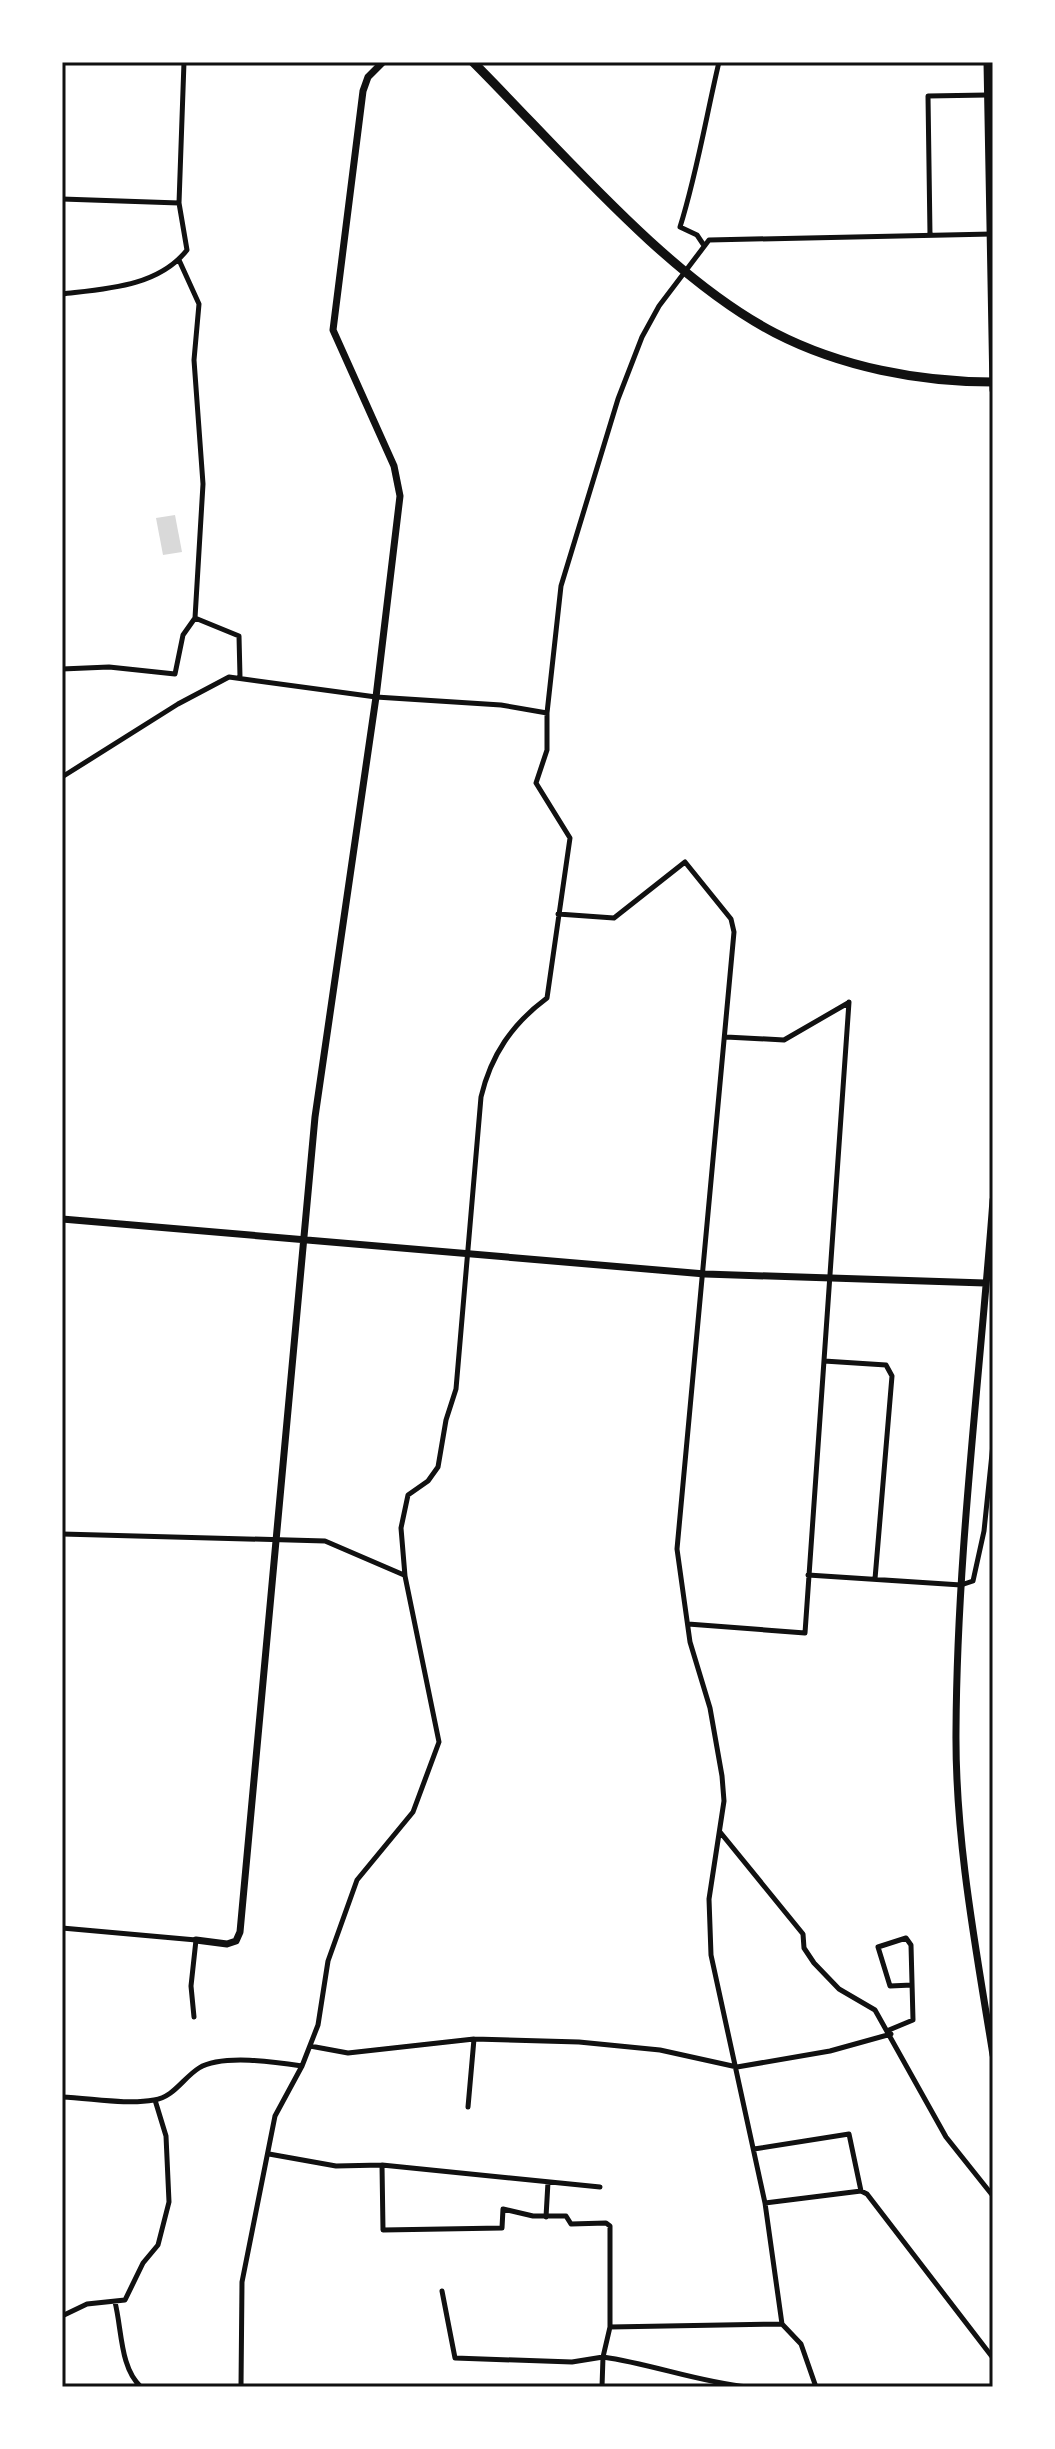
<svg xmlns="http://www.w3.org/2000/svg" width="1055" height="2449" font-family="'Titillium Web',sans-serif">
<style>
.water{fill:#d9d9d9}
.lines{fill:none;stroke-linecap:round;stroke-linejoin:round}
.minor{stroke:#111;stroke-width:5}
.tertiary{stroke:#111;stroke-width:7}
.primary{stroke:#111;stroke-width:9}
.neatline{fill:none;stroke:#111;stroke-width:3}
</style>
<rect width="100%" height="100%" fill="#fff"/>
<path class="water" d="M 175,515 L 182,552 L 163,555 L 156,518 Z"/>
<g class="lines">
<path class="minor" d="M 62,199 L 179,203
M 930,235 L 928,96 L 987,95
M 703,244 L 697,235 L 680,227 C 697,173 706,117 719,62
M 62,294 C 105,289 158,287 187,250 L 179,203 L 184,62
M 195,618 L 239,636 L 240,677
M 62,669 L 109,667 L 175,674 L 183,635 L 195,618 L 203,484 L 194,360 L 199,304 L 179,260
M 62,777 L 178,704 L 229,677 L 376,697 L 501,705 L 547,713
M 558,914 L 614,918 L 685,862 L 731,919 L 734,932 L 677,1549 L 690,1642 L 710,1708 L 722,1776 L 724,1801 L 709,1899 L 711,1955 L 765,2203 L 782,2324 L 801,2344 L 816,2387
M 726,1037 L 784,1040 L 848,1003
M 824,1361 L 886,1365 L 892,1376 L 875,1579
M 62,1534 L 325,1541 L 404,1575
M 808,1575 L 961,1585 L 973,1581 L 984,1531 L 993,1444
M 688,1624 L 805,1633 L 849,1002
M 720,1832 L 803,1934 L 804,1948 L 814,1963 L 839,1989 L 875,2010 L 946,2137 L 993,2196
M 62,1928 L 196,1940 L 191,1986 L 194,2017
M 889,2030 L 913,2020 L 911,1945 L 906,1938 L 878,1947 L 890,1986 L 912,1985
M 310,2046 L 348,2053 L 474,2039 L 579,2042 L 660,2050 L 737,2067 L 830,2051 L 891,2034
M 62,2097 C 91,2098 126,2105 154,2100 C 174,2097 183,2078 199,2068 C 222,2054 276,2062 302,2066
M 468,2107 L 474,2039
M 754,2149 L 849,2134 L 861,2191
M 269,2154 L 336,2166 L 382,2165 L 383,2230 L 502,2228 L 503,2209 L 533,2216 L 566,2216 L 571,2224 L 606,2223 L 610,2226 L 610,2327
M 382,2165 L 600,2187
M 765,2203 L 861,2191 L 867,2194 L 993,2358
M 546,2217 L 548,2182
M 442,2291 L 455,2358 L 572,2362 L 603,2357 L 602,2387
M 115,2302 C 122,2330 120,2368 141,2387
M 62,2316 L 87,2304 L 125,2300 L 143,2263 L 158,2245 L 169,2202 L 166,2136 L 155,2100
M 241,2387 L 242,2282 L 275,2116 L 302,2066 L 318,2025 L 328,1961 L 357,1880 L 413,1812 L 439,1742 L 405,1576 L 401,1528 L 408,1495 L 428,1481 L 438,1467 L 446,1420 L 456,1389 L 481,1097 C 491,1055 512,1024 547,998 L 570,838 L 536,783 L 547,750 L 547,713 L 561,586 L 618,399 L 642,337 L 659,306 L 709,240 L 992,234
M 748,2387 C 698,2382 652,2364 603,2357 L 610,2327 L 782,2324"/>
<path class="tertiary" d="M 987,62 L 993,390
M 993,1200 C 980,1377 957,1553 956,1731 C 955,1839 976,1949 993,2055
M 62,1219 L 705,1274 L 985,1283
M 196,1940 L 227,1944 L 236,1941 L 240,1932 L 315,1117 L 376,697 L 400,496 L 394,466 L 333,330 L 363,91 L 368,77 L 383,62"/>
<path class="primary" d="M 473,62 C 560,149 667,277 775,333 C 841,367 919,382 993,382"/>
</g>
<rect width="1055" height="2449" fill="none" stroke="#ffffff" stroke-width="128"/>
<rect x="64" y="64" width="927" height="2321" class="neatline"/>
</svg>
